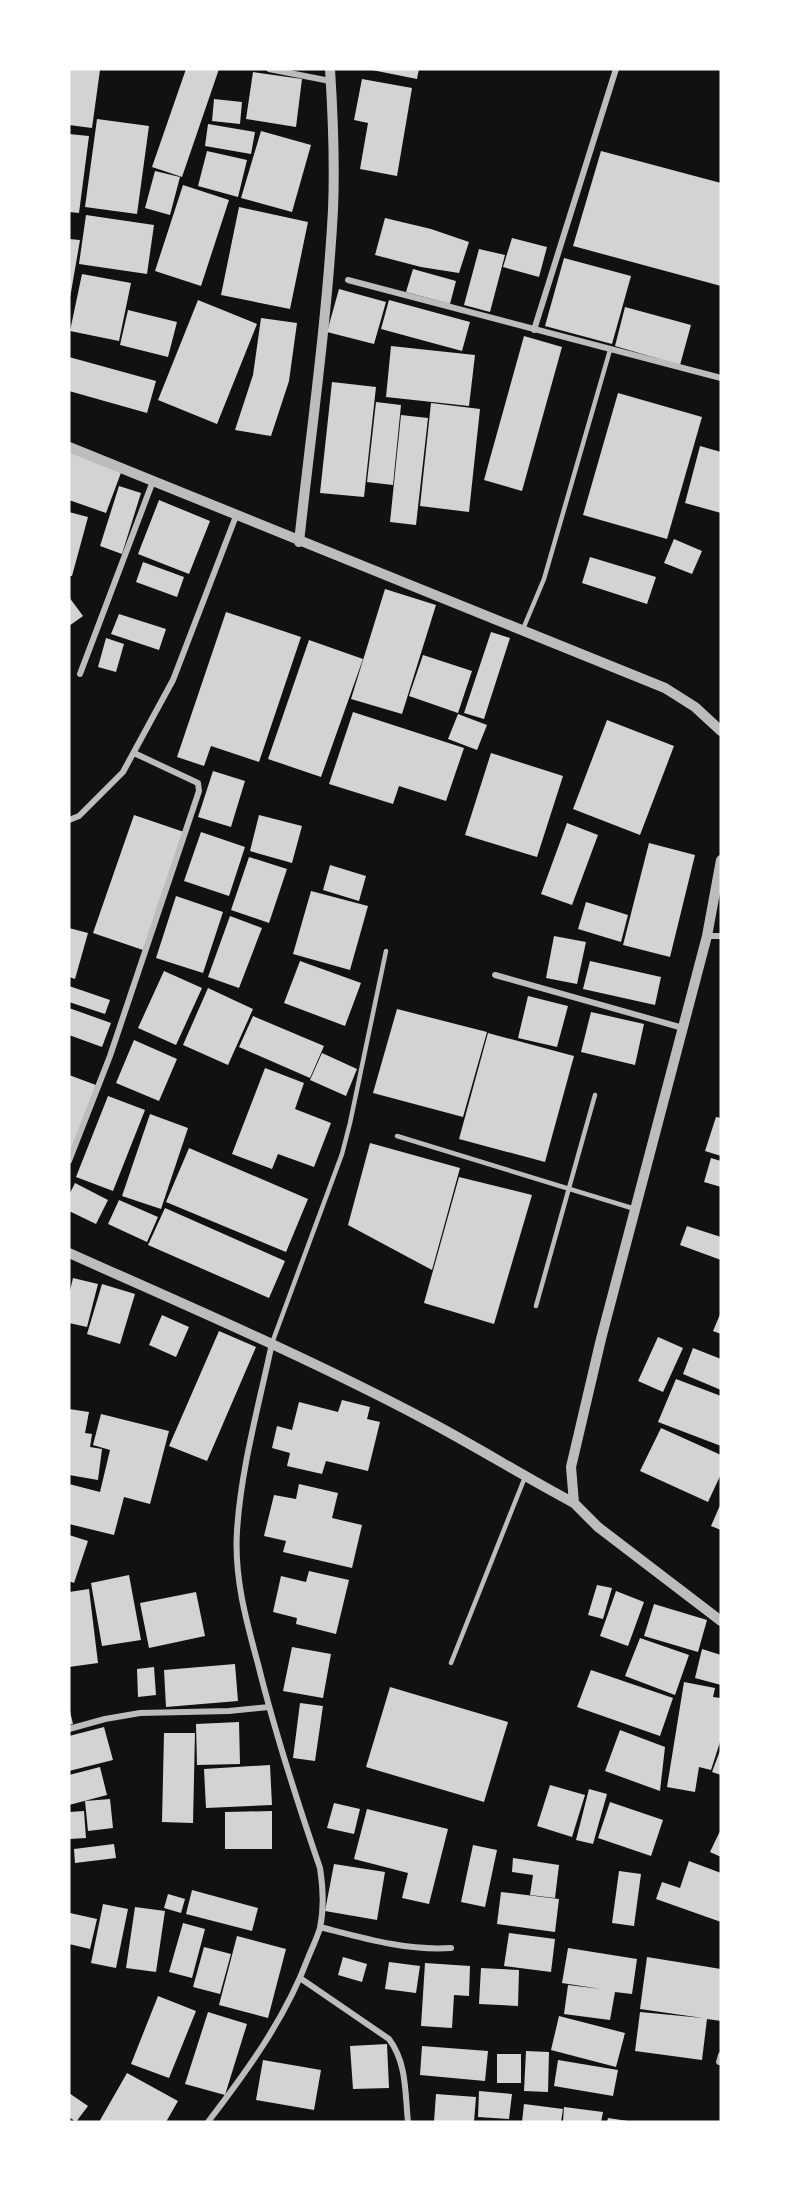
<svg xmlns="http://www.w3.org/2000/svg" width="790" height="2191" font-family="'Space Grotesk',sans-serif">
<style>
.building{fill:#d3d3d3}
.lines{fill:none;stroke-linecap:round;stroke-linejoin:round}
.service{stroke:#bcbcbc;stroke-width:4.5}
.minor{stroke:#bcbcbc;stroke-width:6}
.tertiary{stroke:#bcbcbc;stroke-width:10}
</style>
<rect width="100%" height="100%" fill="#111"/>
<path class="building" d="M 69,69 L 100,70 L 92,128 L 69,125 Z
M 186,69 L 219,69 L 182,177 L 152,167 Z
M 367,69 L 419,69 L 417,79 Z
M 253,72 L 302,79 L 296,127 L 246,119 Z
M 362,79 L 412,88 L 397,176 L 360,169 L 368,123 L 354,120 Z
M 214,99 L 242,102 L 240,124 L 212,121 Z
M 97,119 L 149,126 L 137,214 L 85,207 Z
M 208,124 L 255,132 L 251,154 L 205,146 Z
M 261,131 L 311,145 L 292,212 L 241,198 Z
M 69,134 L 89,136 L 79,213 L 69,212 Z
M 207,151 L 247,160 L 238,197 L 198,186 Z
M 601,151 L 721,183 L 721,286 L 573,246 Z
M 155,171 L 180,177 L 170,215 L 145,208 Z
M 183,185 L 229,200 L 201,286 L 155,271 Z
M 239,207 L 308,222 L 290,309 L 221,295 Z
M 86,215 L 154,225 L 147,274 L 79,264 Z
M 385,218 L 431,229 L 469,242 L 459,273 L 421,267 L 375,255 Z
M 512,238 L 547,247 L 539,277 L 503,267 Z
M 69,239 L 80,240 L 70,298 L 69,298 Z
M 479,249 L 505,255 L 490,312 L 464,305 Z
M 564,258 L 631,276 L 612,344 L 545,326 Z
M 413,269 L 456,281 L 450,304 L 406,292 Z
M 82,274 L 131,283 L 119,341 L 70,331 Z
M 339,289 L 386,302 L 374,344 L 327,332 Z
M 198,300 L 257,324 L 217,424 L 158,400 Z
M 389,300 L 470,322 L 462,351 L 381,329 Z
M 625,307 L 691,325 L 680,365 L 615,346 Z
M 128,310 L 177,322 L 168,357 L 120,345 Z
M 261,318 L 297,323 L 289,381 L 271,436 L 235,430 L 253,375 Z
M 524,336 L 562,347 L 522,491 L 484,480 Z
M 391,346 L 475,355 L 469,406 L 386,397 Z
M 69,357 L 156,381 L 147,413 L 69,391 Z
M 332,382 L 376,387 L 364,497 L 320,493 Z
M 618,393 L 702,417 L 667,539 L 583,515 Z
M 376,402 L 401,405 L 393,485 L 367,482 Z
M 431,403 L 480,409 L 469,512 L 420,506 Z
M 401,415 L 428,418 L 416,525 L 390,522 Z
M 700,446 L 721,452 L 721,513 L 685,503 Z
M 69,451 L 122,470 L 106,513 L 69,500 Z
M 119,486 L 141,493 L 122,554 L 100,546 Z
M 159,500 L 210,521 L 189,574 L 138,554 Z
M 69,512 L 88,517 L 72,576 L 69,576 Z
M 674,539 L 702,551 L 692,574 L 664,563 Z
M 590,557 L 656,577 L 647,604 L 582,583 Z
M 143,562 L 184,577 L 177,597 L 136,582 Z
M 385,589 L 436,605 L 402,714 L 351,699 Z
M 69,597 L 83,616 L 69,626 Z
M 226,612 L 301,637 L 259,762 L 211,746 L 204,766 L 177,757 Z
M 119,614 L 166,629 L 159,650 L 111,634 Z
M 491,632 L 510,638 L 484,719 L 464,713 Z
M 106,638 L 124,644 L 116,672 L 98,667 Z
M 309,640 L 363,659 L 321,777 L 268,759 Z
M 423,655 L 472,671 L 458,713 L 409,696 Z
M 353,712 L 464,748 L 446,801 L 399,786 L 393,804 L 329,784 Z
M 458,714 L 487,725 L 477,750 L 448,739 Z
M 607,720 L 674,746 L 640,835 L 573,809 Z
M 491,753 L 563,776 L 537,857 L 465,835 Z
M 213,771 L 245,781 L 231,827 L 198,817 Z
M 134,815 L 184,832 L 143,950 L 93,933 Z
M 259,815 L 302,826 L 292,863 L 250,851 Z
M 567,823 L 598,835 L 572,905 L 541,894 Z
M 201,832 L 245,847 L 229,896 L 184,881 Z
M 649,843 L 695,855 L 670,957 L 623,945 Z
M 249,857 L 287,869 L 269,923 L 231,910 Z
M 330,865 L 366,876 L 359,901 L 323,890 Z
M 311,891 L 368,906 L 350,970 L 293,954 Z
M 176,896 L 223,912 L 203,973 L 156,958 Z
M 586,902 L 628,915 L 621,942 L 578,929 Z
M 230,916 L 262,928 L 239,988 L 208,977 Z
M 69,928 L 88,933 L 75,979 L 69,977 Z
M 554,936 L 586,942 L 577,984 L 546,978 Z
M 300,961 L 361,983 L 345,1026 L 284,1003 Z
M 590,961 L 661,977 L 655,1005 L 583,989 Z
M 164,971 L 202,988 L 176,1045 L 138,1028 Z
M 69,986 L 110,1000 L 105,1014 L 69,1002 Z
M 208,988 L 253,1009 L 228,1065 L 183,1045 Z
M 528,996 L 568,1006 L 557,1047 L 518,1038 Z
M 69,1008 L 111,1023 L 102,1047 L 69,1035 Z
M 397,1009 L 487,1032 L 463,1117 L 373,1093 Z
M 591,1012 L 644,1024 L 635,1065 L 581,1052 Z
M 253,1016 L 324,1046 L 310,1078 L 239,1047 Z
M 488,1033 L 574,1056 L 545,1162 L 459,1139 Z
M 134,1040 L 177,1059 L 159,1101 L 116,1083 Z
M 322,1053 L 357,1069 L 346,1096 L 310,1080 Z
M 265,1068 L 304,1083 L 295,1109 L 331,1123 L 314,1167 L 278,1154 L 272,1169 L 232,1154 Z
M 69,1075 L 96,1085 L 69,1157 Z
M 108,1096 L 145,1110 L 113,1191 L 76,1177 Z
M 150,1114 L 188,1128 L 161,1209 L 122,1196 Z
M 716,1117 L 721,1118 L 721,1156 L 705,1151 Z
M 370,1143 L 460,1168 L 432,1270 L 348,1225 Z
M 189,1148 L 308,1199 L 286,1252 L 166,1202 Z
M 711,1158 L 721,1161 L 721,1187 L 704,1182 Z
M 459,1177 L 532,1195 L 494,1324 L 424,1303 Z
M 75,1183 L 108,1200 L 96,1224 L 69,1211 L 69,1195 Z
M 119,1200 L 158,1217 L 147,1242 L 108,1224 Z
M 165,1208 L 285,1261 L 269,1298 L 148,1245 Z
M 687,1226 L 721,1237 L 721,1260 L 680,1245 Z
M 73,1278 L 98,1284 L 87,1327 L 69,1323 L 69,1295 Z
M 102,1284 L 135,1294 L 120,1344 L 87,1334 Z
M 721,1312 L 721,1334 L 713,1331 Z
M 162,1315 L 189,1327 L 176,1357 L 149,1345 Z
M 219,1331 L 256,1347 L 207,1461 L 169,1446 Z
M 658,1337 L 683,1348 L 663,1392 L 638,1381 Z
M 693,1348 L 721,1359 L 721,1390 L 683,1374 Z
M 676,1379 L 721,1396 L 721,1446 L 658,1422 Z
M 342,1400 L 370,1407 L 367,1419 L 380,1422 L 368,1471 L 326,1461 L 322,1474 L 287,1466 L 290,1453 L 272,1448 L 277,1426 L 292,1430 L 299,1402 L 338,1412 Z
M 69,1409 L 89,1412 L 85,1433 L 92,1434 L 90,1447 L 102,1449 L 98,1480 L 69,1475 Z
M 101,1414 L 169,1431 L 150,1504 L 124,1497 L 114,1535 L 69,1524 L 69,1484 L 100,1492 L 110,1450 L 93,1445 Z
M 661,1428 L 721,1455 L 721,1474 L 708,1502 L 640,1471 Z
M 299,1484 L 338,1493 L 332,1518 L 362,1525 L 352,1568 L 283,1552 L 286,1541 L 264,1536 L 274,1495 L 296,1499 Z
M 721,1503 L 721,1530 L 711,1526 Z
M 69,1535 L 88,1541 L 74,1583 L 69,1581 Z
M 309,1571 L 349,1580 L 336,1634 L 296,1624 L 297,1618 L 273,1612 L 281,1576 L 306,1582 Z
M 129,1575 L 141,1640 L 102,1646 L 91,1583 Z
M 597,1585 L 612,1588 L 603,1619 L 588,1615 Z
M 89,1589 L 98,1663 L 69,1667 L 69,1592 Z
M 616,1591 L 644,1602 L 628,1646 L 600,1636 Z
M 196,1592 L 205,1636 L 149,1648 L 140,1603 Z
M 654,1604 L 707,1620 L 698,1652 L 644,1636 Z
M 640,1638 L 689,1655 L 675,1695 L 625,1676 Z
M 292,1647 L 331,1654 L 323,1698 L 283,1691 Z
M 702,1649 L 721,1655 L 721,1685 L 695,1678 Z
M 235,1664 L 238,1701 L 166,1707 L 164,1670 Z
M 154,1667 L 156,1695 L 138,1697 L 137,1669 Z
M 591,1670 L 673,1698 L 660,1736 L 577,1707 Z
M 684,1682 L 715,1688 L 713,1697 L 721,1698 L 721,1739 L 711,1770 L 699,1767 L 695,1792 L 667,1787 Z
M 390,1687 L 508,1722 L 484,1802 L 366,1767 Z
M 300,1703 L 323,1706 L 315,1761 L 293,1758 Z
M 69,1707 L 73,1724 L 69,1725 Z
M 239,1722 L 240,1764 L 197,1765 L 196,1724 Z
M 104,1727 L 113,1760 L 69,1771 L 69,1736 Z
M 620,1730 L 665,1747 L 660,1791 L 605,1771 Z
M 164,1733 L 195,1733 L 193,1823 L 162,1822 Z
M 721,1748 L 721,1775 L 712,1772 Z
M 270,1765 L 272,1805 L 206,1808 L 204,1769 Z
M 100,1767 L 107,1795 L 69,1805 L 69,1775 Z
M 550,1785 L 585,1795 L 572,1837 L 537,1826 Z
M 589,1789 L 607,1794 L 593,1844 L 576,1840 Z
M 110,1799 L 113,1828 L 88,1831 L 85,1801 Z
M 610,1802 L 663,1820 L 651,1856 L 598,1838 Z
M 334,1803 L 360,1809 L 354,1834 L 327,1828 Z
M 367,1809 L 448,1829 L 429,1904 L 402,1898 L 408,1873 L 354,1859 Z
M 84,1811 L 86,1838 L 69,1839 L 69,1812 Z
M 272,1811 L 272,1849 L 225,1849 L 225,1812 Z
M 721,1829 L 721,1857 L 710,1852 Z
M 114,1844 L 116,1858 L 75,1863 L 74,1849 Z
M 473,1845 L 497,1850 L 485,1907 L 461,1902 Z
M 513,1858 L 559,1865 L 555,1898 L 530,1895 L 533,1875 L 512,1872 Z
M 689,1861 L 721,1873 L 721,1922 L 656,1899 L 662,1882 L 680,1888 Z
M 334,1864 L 385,1872 L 377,1920 L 325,1911 Z
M 619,1871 L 641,1874 L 634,1926 L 612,1923 Z
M 192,1890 L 258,1908 L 252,1931 L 186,1914 Z
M 501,1892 L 559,1899 L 555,1932 L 497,1924 Z
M 168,1894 L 185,1899 L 181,1913 L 164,1908 Z
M 103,1904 L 128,1909 L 116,1968 L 91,1963 Z
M 135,1907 L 165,1911 L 156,1972 L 126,1968 Z
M 70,1913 L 97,1919 L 90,1949 L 69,1944 Z
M 183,1923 L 205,1929 L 192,1978 L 169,1972 Z
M 509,1933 L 555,1939 L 551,1972 L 504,1966 Z
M 237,1936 L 286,1949 L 268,2018 L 219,2005 Z
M 204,1947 L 231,1954 L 220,1994 L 193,1987 Z
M 568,1948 L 637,1959 L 632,1994 L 615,1992 L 610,2020 L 564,2014 L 568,1985 L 601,1989 L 562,1983 Z
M 343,1957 L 367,1964 L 362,1982 L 338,1975 Z
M 647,1957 L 721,1969 L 721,2021 L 707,2019 L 702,2060 L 635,2051 L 640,2012 L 703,2018 L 640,2009 Z
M 389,1962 L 420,1966 L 416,1993 L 385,1989 Z
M 425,1963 L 470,1966 L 469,1996 L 454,1995 L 452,2028 L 421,2026 Z
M 481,1968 L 519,1970 L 518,2006 L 479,2004 Z
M 158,1996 L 196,2011 L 169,2078 L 131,2064 Z
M 208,2012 L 247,2024 L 225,2095 L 185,2084 Z
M 559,2016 L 625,2033 L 616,2067 L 551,2050 Z
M 387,2044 L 389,2088 L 353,2089 L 350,2046 Z
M 422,2046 L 488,2051 L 485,2081 L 420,2075 Z
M 526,2051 L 549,2052 L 548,2092 L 524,2091 Z
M 497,2054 L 521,2054 L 521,2083 L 497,2083 Z
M 263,2060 L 321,2070 L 314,2110 L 256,2100 Z
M 558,2060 L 618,2070 L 613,2096 L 554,2086 Z
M 127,2073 L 178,2101 L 166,2122 L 99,2122 Z
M 479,2091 L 512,2094 L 509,2119 L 478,2117 Z
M 69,2093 L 88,2106 L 76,2122 L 69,2117 Z
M 436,2094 L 476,2097 L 474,2122 L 434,2122 Z
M 524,2104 L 563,2109 L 561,2122 L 522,2122 Z
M 564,2107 L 603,2112 L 601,2122 L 563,2122 Z
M 608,2118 L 628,2121 L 628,2122 L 607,2122 Z"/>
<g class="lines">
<path class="service" d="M 523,629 L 544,579 L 610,350
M 397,1136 L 635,1209
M 536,1306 L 595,1095
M 272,1343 L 342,1154 L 350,1123 L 386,951
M 451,1663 L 525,1477"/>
<path class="minor" d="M 269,69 L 330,81
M 348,280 L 721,378
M 534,330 L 616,69
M 80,674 L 153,481
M 69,820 L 79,816 L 123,772 L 173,680 L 236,516
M 707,936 L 721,936
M 495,975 L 683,1028
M 69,1161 L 110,1056 L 199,791 L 198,783 L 134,753
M 69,1729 L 105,1719 L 140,1713 L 229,1711 L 269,1707
M 320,1927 C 363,1938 406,1951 451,1948
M 300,1978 L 389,2039 C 407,2063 405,2093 408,2122
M 719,2062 L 721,2055
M 208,2122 C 247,2071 285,2019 308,1958 C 312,1948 317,1938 320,1928 C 324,1909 323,1887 320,1868 C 297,1801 275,1733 258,1664 C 246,1620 234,1577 237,1531 C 241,1468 259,1405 272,1343"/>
<path class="tertiary" d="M 69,447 L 665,688 L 695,707 L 721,731
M 299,542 C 311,432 327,321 333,210 C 335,163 333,116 330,69
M 721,860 L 707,936 L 601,1339 L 571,1467 L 574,1503 L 598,1527 L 721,1621
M 69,1253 C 190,1307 311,1359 428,1421 C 477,1447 525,1477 574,1503"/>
</g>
<rect width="790" height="2191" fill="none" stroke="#ffffff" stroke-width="141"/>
</svg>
